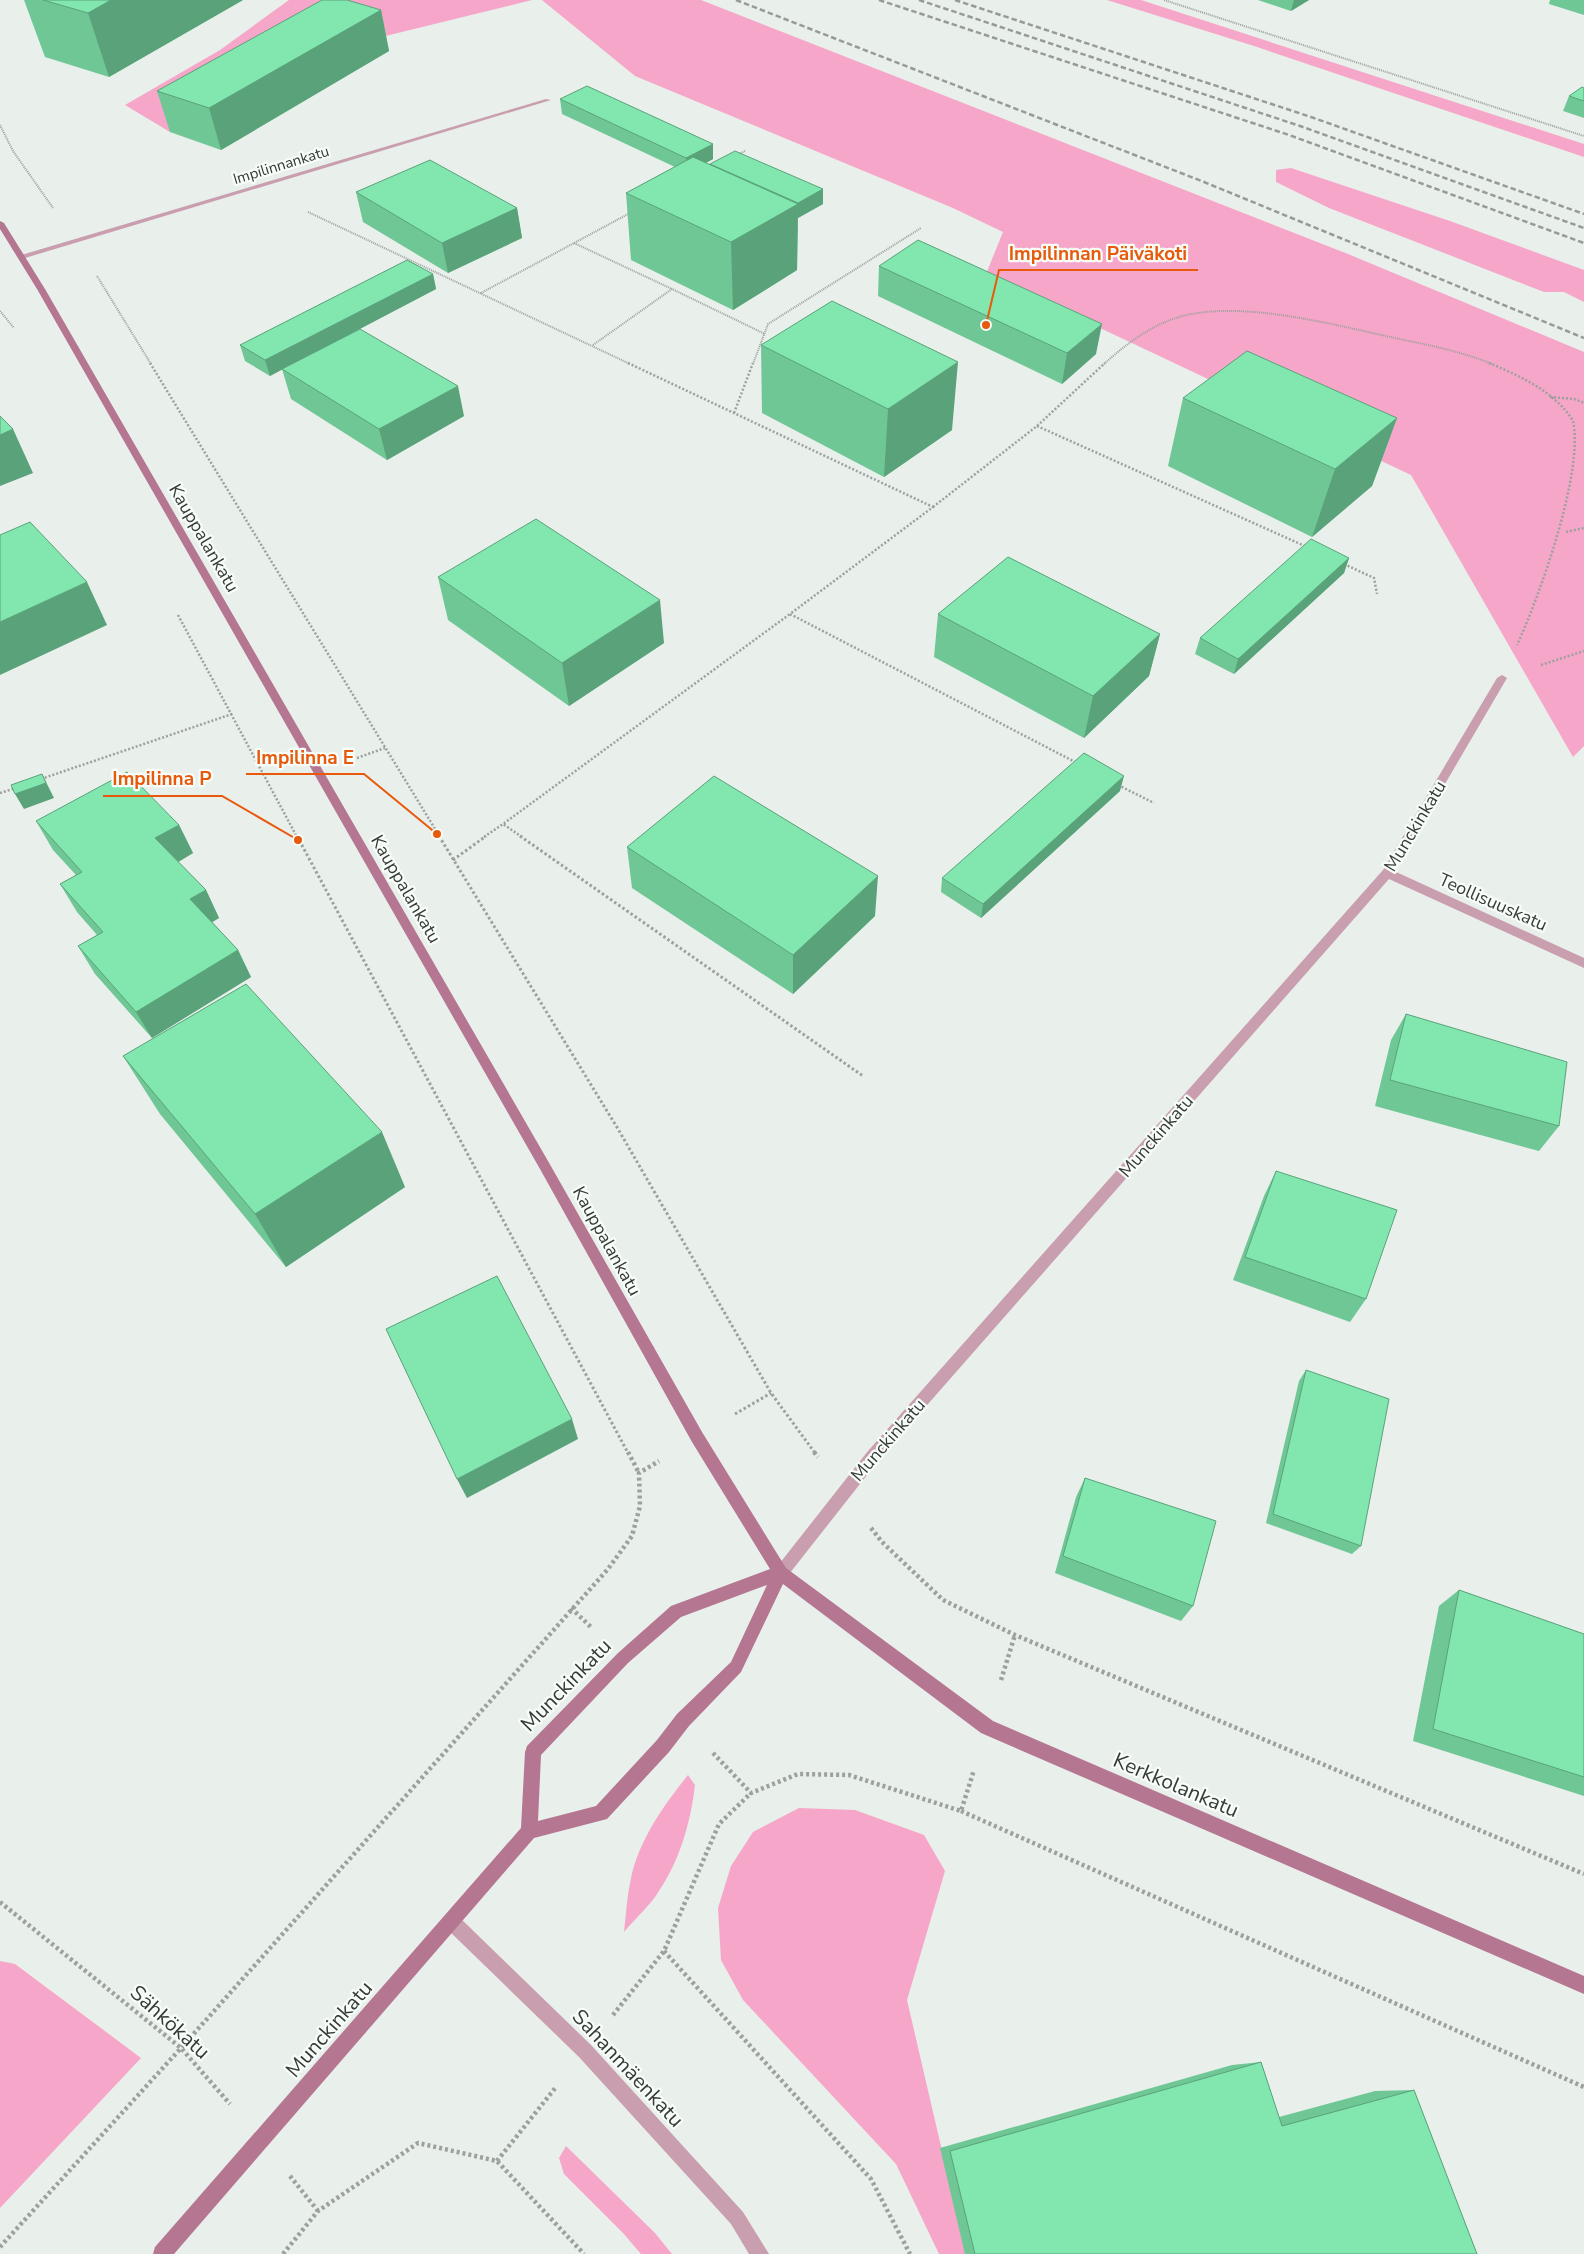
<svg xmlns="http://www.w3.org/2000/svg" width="1584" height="2254" font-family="'Nunito Sans',sans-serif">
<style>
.green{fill:#f6a6c8}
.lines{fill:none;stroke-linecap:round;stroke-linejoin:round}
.path-far3{stroke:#9ca19d;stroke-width:2;stroke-dasharray:1 1;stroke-linecap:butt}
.path-far2{stroke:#9ca19d;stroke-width:2.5;stroke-dasharray:2 2;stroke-linecap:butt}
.path-far1{stroke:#9ca19d;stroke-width:3;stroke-dasharray:2.5 2.5;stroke-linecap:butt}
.path{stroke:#9ca19d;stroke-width:4.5;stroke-dasharray:3 3;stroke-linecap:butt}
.minor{fill:#c99eaf;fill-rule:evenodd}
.secondary{fill:#b57691;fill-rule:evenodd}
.rail{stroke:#979b98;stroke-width:2.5;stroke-dasharray:5.5 3;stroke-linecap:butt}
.wall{fill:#6fc796}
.shaded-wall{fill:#5aa27a}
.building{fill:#81e7ae;stroke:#5aa27a}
.labels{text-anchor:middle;stroke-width:4.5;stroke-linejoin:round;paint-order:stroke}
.far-street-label{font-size:15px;fill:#383a38;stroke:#f7fdf9}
.street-label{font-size:18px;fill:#383a38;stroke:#f7fdf9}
.near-street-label{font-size:21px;fill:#383a38;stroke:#f7fdf9}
.leader{fill:none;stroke:#e8590c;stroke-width:2}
.callout-dot{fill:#e8590c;stroke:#f7fdf9;stroke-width:2}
.callout-label{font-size:19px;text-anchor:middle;font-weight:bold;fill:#e8590c;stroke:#f7fdf9;stroke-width:4.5;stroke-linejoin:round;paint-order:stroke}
</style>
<rect width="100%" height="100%" fill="#e9efeb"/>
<path class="green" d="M 289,0 L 532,0 L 361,42 L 339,35 L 170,132 L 125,105 L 220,50 Z
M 542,0 L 701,0 L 1348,254 L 1584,352 L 1584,746 L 1573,757 L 1411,475 L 986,274 L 1003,232 L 953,208 L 635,76 Z
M 1107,0 L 1141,0 L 1584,144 L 1584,157 L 1254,46 Z
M 1291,168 L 1450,221 L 1584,270 L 1584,302 L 1564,292 L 1544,292 L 1329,208 L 1276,182 L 1276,170 Z
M 688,1775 L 695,1785 C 690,1826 679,1863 655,1897 C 646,1909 634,1920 624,1932 C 626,1914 627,1896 631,1878 C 639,1840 664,1805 688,1775 Z
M 799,1808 L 855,1810 L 924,1835 L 945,1871 L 907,2000 L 966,2254 L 939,2254 L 896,2164 L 743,2000 L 721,1960 L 718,1908 L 731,1866 L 753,1832 Z
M 0,1961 L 15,1964 L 141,2058 L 0,2208 Z
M 566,2146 L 655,2233 L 672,2254 L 641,2254 L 623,2233 L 564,2174 L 559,2158 Z"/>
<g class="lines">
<path class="path-far3" d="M 1164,0 L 1584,136
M 0,125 L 13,151 L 53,208
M 737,155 L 745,151
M 308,212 L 630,364
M 574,243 L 672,289
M 97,276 L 151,364
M 481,293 L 630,213
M 0,311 L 14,328
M 593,345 L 672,289 L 765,334
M 753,364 L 768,324 L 921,228
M 1104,364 C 1124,346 1147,328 1173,319 C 1232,298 1326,323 1386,336 C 1422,344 1458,350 1492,364"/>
<path class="path-far2" d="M 150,363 L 440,837
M 628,363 L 933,507 L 790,614 L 1077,763
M 1489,363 C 1518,375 1556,392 1573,421 C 1584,472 1540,595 1517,645
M 1550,397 L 1574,399 L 1584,403
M 734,413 L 753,363
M 1037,426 L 1307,547
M 933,507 L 1037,426 L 1105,363
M 1566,532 L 1584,528
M 1344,564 L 1374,578 L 1377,594
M 178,615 L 297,837
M 1541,665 L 1584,651
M 357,758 L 385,748
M 41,779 L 232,714
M 1118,785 L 1154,803
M 0,793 L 16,788
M 484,837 L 503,824
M 522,837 L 503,824 L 790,614"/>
<path class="path-far1" d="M 297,836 L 628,1453
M 439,836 L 618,1129 L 771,1393 L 815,1453
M 520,836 L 863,1076
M 453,860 L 486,836
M 735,1414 L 771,1393"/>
<path class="path" d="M 628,1452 L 639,1473
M 814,1452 L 818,1457
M 871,1528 L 882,1542 L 943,1600 L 1015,1635 L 1584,1874
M 571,1608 L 592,1628
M 1001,1680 L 1015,1635
M 713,1753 L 751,1793 L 798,1774 L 849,1775 L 961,1811 L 974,1770
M 961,1811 L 1584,2087
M 0,1902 L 181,2048 L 230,2104
M 664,1951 L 871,2179 L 910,2254
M 613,2015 L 664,1951 L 719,1824 L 751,1793
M 497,2161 L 556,2087
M 290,2176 L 318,2211
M 0,2247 L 181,2048 L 608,1569 L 632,1536 L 640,1506 L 639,1473 L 659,1461
M 283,2254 L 318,2211 L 418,2143 L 497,2161 L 584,2254"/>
<path class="minor" d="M 546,99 L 551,100 L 25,258 L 18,256 Z
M 1502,675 L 1507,678 L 1394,871 L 1584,958 L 1584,968 L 1389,879 L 878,1461 L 786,1578 L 781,1580 L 776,1578 L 774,1573 L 776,1568 L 868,1451 L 1383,870 L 1497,678 Z
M 452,1914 L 458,1916 L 591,2045 L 743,2212 L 769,2254 L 749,2254 L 731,2224 L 579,2057 L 446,1928 L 444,1922 L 446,1916 Z"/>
<path class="secondary" d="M 0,221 L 4,223 L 45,289 L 548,1161 L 702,1432 L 786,1568 L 993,1721 L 1584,1976 L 1584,1994 L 981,1733 L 783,1584 L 741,1672 L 689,1726 L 669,1752 L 607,1819 L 534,1838 L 174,2254 L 153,2254 L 155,2247 L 521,1828 L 525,1752 L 527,1746 L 618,1653 L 671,1606 L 770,1569 L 692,1442 L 540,1169 L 37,289 L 0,229 ZM 767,1585 L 731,1662 L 677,1714 L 657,1740 L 596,1806 L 538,1821 L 541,1755 L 628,1663 L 681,1617 Z"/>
<path class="rail" d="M 736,0 L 1204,182 L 1584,338
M 879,0 L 1289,135 L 1584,243
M 919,0 L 1300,126 L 1584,228
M 955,0 L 1311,117 L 1584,214"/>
</g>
<path class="wall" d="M 24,0 L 243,0 L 109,77 L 45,57 Z
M 1258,0 L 1309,0 L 1291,11 Z
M 1550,0 L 1584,0 L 1584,15 L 1549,4 Z
M 381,10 L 389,51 L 221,150 L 170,132 L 157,91 Z
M 1584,88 L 1584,118 L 1563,111 L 1569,96 Z
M 560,99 L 713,144 L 713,159 L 706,163 L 710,165 L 823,189 L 823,204 L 798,218 L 797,270 L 733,310 L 631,260 L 626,193 L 675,167 L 562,114 Z
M 356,192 L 517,208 L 522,238 L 448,273 L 363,222 Z
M 879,266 L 1096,354 L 1062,384 L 878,296 Z
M 433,274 L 436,289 L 329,345 L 464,416 L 387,460 L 291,399 L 282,369 L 270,376 L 245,361 L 240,345 Z
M 761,345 L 952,430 L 884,477 L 762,413 Z
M 1183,398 L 1397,418 L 1372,486 L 1312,537 L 1168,466 Z
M 1349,558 L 1344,573 L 1234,674 L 1195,654 L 1200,638 Z
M 438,577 L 664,643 L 569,706 L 448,620 Z
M 938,614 L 1160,634 L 1149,676 L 1084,738 L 934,657 Z
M 1120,791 L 981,918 L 941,892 L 942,878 Z
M 36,821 L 179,825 L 193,853 L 178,862 L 206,890 L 219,918 L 212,922 L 238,950 L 251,977 L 152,1038 L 95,974 L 78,946 L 97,935 L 77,912 L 60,884 L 76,875 L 53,850 Z
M 627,847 L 875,916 L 793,994 L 632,888 Z
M 1406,1014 L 1559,1126 L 1539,1151 L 1375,1106 L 1391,1040 Z
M 123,1056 L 405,1187 L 286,1267 L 160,1114 Z
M 1276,1171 L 1366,1299 L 1350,1322 L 1233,1280 L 1264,1196 Z
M 1306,1370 L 1361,1546 L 1352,1554 L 1266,1523 L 1299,1381 Z
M 1085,1478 L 1193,1606 L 1181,1621 L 1055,1573 L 1076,1497 Z
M 1459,1590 L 1584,1634 L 1584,1796 L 1413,1741 L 1439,1606 Z
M 1261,2062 L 1279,2117 L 1375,2091 L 1414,2090 L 1477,2254 L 965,2254 L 940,2148 L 1232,2065 Z"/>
<path class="shaded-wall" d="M 111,0 L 243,0 L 109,77 L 88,13 Z
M 1294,0 L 1309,0 L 1291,11 Z
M 381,10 L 389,51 L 221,150 L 209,108 Z
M 713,144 L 713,159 L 687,173 L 686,158 Z
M 823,189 L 823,204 L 798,218 L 798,203 Z
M 798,204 L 797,270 L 733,310 L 731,242 Z
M 517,208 L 522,238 L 448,273 L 442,243 Z
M 433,274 L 436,289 L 270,376 L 265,360 Z
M 1102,324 L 1096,354 L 1062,384 L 1067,353 Z
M 958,362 L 952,430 L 884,477 L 888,409 Z
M 458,386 L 464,416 L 387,460 L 379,429 Z
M 1397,418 L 1372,486 L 1312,537 L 1335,469 Z
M 13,429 L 33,473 L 0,486 L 0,435 Z
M 1349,558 L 1344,573 L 1234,674 L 1238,659 Z
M 87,582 L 107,625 L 0,675 L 0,622 Z
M 660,600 L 664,643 L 569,706 L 562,663 Z
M 1160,634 L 1149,676 L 1084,738 L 1093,696 Z
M 42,774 L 54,798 L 24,809 L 15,794 Z
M 1124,776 L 1120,791 L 981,918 L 983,904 Z
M 179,825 L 193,853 L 170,867 L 155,838 Z
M 878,876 L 875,916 L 793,994 L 793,955 Z
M 206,890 L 219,918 L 204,927 L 190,899 Z
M 238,950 L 251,977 L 152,1038 L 136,1012 Z
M 382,1132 L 405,1187 L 286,1267 L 255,1214 Z
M 572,1419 L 578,1439 L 467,1498 L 457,1479 Z"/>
<path class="building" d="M 43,0 L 111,0 L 88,13 Z
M 322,0 L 347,0 L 381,10 L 209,108 L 157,91 Z
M 587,86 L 713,144 L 686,158 L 560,99 Z
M 1582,87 L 1584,88 L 1584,101 L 1569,96 Z
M 735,151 L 823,189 L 798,203 L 710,164 Z
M 693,157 L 798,204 L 731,242 L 626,193 Z
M 430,160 L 517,208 L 442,243 L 356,192 Z
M 918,240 L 1102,324 L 1067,353 L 879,266 Z
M 407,260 L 433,274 L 265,360 L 240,345 Z
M 832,301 L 958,362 L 888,409 L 761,345 Z
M 360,329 L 458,386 L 379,429 L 282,369 Z
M 1247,351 L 1397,418 L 1335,469 L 1183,398 Z
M 0,416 L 13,429 L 0,435 Z
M 536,519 L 660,600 L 562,663 L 438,577 Z
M 30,522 L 87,582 L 0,622 L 0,535 Z
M 1311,539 L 1349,558 L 1238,659 L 1200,638 Z
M 1008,557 L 1160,634 L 1093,696 L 938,614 Z
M 1084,753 L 1124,776 L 983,904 L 942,878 Z
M 127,772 L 179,825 L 155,838 L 206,890 L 190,899 L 238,950 L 136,1012 L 78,946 L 103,932 L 60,884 L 82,872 L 36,821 Z
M 42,774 L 46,783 L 15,794 L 11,785 Z
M 714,776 L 878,876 L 793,955 L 627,847 Z
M 246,984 L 382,1132 L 255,1214 L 123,1056 Z
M 1406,1014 L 1567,1062 L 1559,1126 L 1390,1080 Z
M 1276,1171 L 1397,1210 L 1366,1299 L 1245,1257 Z
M 497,1276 L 572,1419 L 457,1479 L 386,1329 Z
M 1306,1370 L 1389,1399 L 1361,1546 L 1273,1514 Z
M 1085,1478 L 1216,1521 L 1193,1606 L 1063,1556 Z
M 1459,1590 L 1584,1634 L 1584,1777 L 1433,1729 Z
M 1261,2062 L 1282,2126 L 1414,2090 L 1477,2254 L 975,2254 L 950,2151 Z"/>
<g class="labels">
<g class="far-street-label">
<text transform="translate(281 165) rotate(-17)" y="5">Impilinnankatu</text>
</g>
<g class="street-label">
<text transform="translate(204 538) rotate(60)" y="6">Kauppalankatu</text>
<text transform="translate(1415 826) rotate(-59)" y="6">Munckinkatu</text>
<text transform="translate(406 889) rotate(60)" y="6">Kauppalankatu</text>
<text transform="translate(1493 902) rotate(24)" y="6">Teollisuuskatu</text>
<text transform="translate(1156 1136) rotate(-49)" y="6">Munckinkatu</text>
<text transform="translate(607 1241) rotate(61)" y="6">Kauppalankatu</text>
<text transform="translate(888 1440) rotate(-49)" y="6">Munckinkatu</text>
</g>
<g class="near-street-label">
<text transform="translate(566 1685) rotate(-46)" y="7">Munckinkatu</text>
<text transform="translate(1176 1785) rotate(23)" y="7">Kerkkolankatu</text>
<text transform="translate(170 2022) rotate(42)" y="7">Sähkökatu</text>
<text transform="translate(329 2029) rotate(-49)" y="7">Munckinkatu</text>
<text transform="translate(628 2068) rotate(47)" y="7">Sahanmäenkatu</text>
</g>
</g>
<path class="leader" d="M986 325L999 270H1198M437 834L364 774H246M298 840L222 796H103"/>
<g class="callout-dot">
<circle cx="986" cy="325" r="5"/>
<circle cx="437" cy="834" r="5"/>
<circle cx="298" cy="840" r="5"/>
</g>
<g class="callout-label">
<text x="1098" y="260">Impilinnan Päiväkoti</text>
<text x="305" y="764">Impilinna E</text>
<text x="162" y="785">Impilinna P</text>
</g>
</svg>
